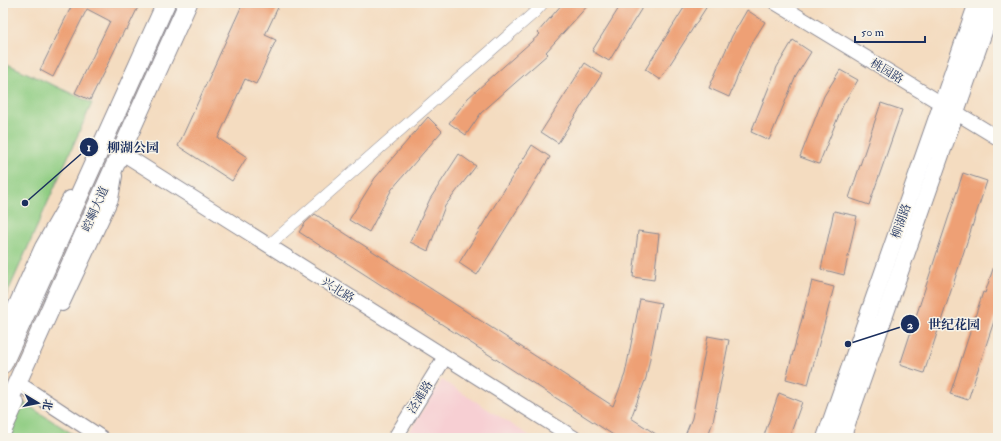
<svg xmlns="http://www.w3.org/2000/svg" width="1001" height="441" font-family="'IM FELL Double Pica','Noto Serif SC',serif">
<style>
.built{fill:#f7cfd3}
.green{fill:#90cd83;stroke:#567e70}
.building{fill:#eea074}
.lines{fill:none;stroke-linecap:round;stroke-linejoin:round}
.minor-casing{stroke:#88868f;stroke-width:12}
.tertiary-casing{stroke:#88868f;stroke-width:16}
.secondary-casing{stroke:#88868f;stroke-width:18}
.primary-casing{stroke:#88868f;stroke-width:20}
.minor{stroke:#fff;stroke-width:11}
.tertiary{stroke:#fff;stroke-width:14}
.secondary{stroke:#fff;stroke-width:16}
.primary{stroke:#fff;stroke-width:18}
.labels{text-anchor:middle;stroke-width:3;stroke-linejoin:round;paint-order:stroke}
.street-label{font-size:12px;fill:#1b2f5e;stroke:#f7f3e8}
.leader{fill:none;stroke:#1b2f5e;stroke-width:1.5}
.callout-dot{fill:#1b2f5e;stroke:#f7f3e8;stroke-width:1.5}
.mark-label{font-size:12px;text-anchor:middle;font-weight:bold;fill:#fff}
.callout-label{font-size:13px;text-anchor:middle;font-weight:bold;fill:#1b2f5e;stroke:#f7f3e8;stroke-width:3;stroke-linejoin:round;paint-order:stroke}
</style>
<rect width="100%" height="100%" fill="#f7f3e8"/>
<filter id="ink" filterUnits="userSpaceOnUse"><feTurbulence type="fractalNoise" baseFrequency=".025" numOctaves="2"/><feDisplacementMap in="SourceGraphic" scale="8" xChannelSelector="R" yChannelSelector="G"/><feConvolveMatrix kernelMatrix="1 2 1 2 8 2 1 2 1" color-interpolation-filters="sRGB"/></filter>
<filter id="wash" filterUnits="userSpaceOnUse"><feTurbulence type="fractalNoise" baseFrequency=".012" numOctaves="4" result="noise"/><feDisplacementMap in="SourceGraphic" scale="16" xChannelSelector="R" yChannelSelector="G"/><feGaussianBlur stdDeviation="0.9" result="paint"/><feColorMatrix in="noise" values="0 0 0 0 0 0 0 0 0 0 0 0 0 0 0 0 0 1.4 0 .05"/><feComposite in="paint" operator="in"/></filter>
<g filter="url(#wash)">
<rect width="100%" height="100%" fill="#f4dcc0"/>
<path class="built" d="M 442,380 L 533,438 L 405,438 Z"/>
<path class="green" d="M 3,62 L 92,103 L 3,303 Z
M 21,401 L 79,438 L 5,438 Z"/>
<g id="blocks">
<path class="building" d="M 73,3 L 140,3 L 127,30 L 125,29 L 90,100 L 75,93 L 110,21 L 87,9 L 53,77 L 40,70 Z
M 243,3 L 280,3 L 265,35 L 276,40 L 256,84 L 245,79 L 218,138 L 247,157 L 232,181 L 178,146 Z
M 563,3 L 590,3 L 546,52 L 548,54 L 481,113 L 466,135 L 449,123 L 468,98 L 540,34 L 538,32 Z
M 622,3 L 645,3 L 609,61 L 592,51 Z
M 687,3 L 709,3 L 660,80 L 645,70 Z
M 747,10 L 765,22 L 750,46 L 729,97 L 709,88 L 732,36 Z
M 793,40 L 811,52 L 796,76 L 769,140 L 751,132 L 777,67 Z
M 585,63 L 602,74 L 558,143 L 541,132 Z
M 840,70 L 858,80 L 843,105 L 819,164 L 800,157 L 824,96 Z
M 881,103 L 902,110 L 869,205 L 849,198 Z
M 428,117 L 442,131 L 392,189 L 369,232 L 349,220 L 375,178 Z
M 532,145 L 550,157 L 477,275 L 459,263 Z
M 459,154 L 476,166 L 445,206 L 428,251 L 410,242 L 430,199 Z
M 963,173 L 987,181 L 924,373 L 900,365 Z
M 834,211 L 857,216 L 844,275 L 821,269 Z
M 315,214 L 613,406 L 625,374 L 640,299 L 661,303 L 646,378 L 631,418 L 662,438 L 618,438 L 299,232 L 305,223 Z
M 638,231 L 659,234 L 654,280 L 633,277 Z
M 997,257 L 998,257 L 998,309 L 968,400 L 950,394 L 983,292 L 985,293 Z
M 812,281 L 834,287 L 808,385 L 786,379 Z
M 708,336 L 729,340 L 713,422 L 707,438 L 684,438 L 692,418 Z
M 779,393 L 802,402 L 789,438 L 763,438 Z"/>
</g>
</g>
<g filter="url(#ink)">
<use href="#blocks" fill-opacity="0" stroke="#88868f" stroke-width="1"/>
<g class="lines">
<defs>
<path id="minor" d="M 268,246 L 535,12 L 543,3"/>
<path id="tertiary" d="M 776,3 L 998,138
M 98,149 L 103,141 L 574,438
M 62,304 L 111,199 L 115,176
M 3,333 L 42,247 L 70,198
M 24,387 L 102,438
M 3,434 L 17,403
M 395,438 L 445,357"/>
<path id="secondary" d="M 825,438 L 977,3
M 842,438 L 994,3"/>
<path id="primary" d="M 3,364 L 166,3
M 3,414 L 188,3"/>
</defs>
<use href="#minor" class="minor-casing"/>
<use href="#tertiary" class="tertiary-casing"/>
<use href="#secondary" class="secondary-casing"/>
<use href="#primary" class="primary-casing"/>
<use href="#minor" class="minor"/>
<use href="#tertiary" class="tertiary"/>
<use href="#secondary" class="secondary"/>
<use href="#primary" class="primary"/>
</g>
</g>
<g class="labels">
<g class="street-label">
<text transform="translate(887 71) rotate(31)" y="4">桃园路</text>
<text transform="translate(95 209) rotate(-66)" y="4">崆峒大道</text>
<text transform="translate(901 221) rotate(-71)" y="4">柳湖路</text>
<text transform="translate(338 290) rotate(32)" y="4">兴北路</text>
<text transform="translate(420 397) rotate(-58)" y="4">泾滩路</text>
</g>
</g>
<path class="leader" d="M25 203L89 147M848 344L910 324"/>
<g class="callout-dot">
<circle cx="25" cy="203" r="4"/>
<circle cx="848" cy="344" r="4"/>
<circle cx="89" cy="147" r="10"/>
<circle cx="910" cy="324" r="10"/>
</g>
<g class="mark-label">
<text x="89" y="151">1</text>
<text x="910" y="329">2</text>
</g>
<g class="callout-label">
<text x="133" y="152">柳湖公园</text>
<text x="954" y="329">世纪花园</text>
</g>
<rect width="1001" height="441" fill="none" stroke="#f7f3e8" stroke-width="16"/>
<g transform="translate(38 403) rotate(100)" stroke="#f7f3e8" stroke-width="3" paint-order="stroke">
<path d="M0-3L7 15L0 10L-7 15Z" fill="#1b2f5e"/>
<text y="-6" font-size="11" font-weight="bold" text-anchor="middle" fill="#1b2f5e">北</text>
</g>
<path d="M855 36v6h70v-6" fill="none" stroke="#1b2f5e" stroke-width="2"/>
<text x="861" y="36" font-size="12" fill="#1b2f5e" stroke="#f7f3e8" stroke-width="3" paint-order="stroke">50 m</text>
</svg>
